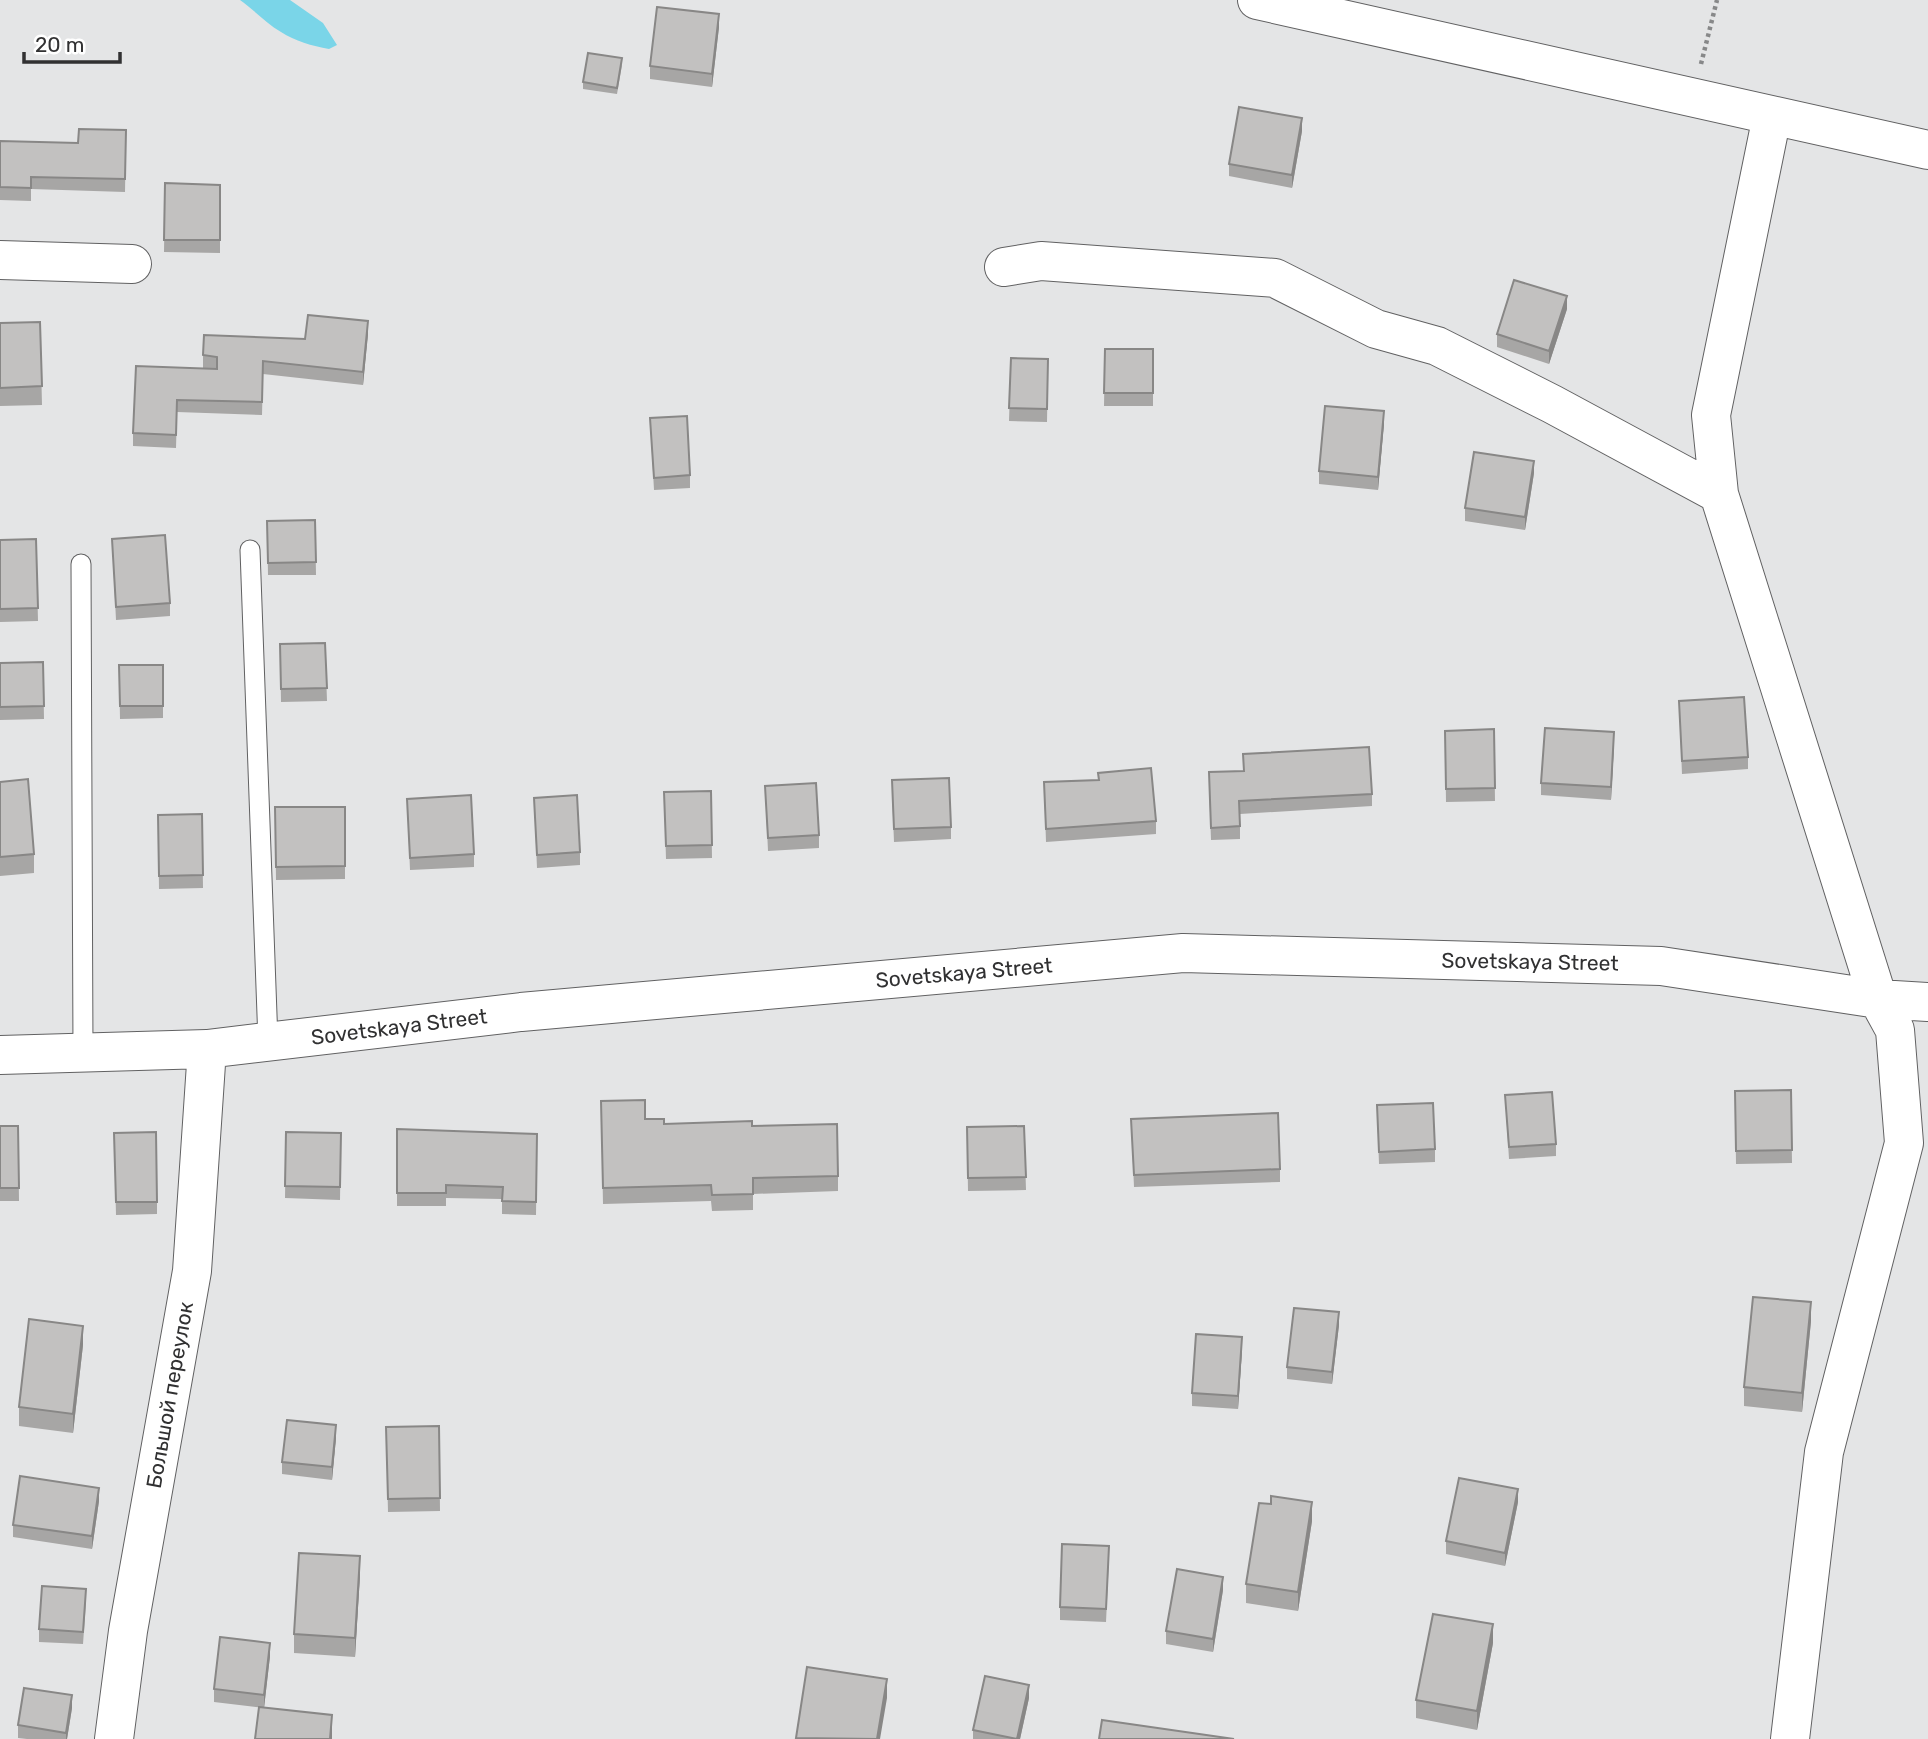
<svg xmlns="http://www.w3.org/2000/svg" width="1928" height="1739" font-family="Rubik,sans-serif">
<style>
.water{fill:#7ad5e8}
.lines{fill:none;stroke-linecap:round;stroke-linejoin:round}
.lane-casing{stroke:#616162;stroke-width:21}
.street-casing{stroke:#616162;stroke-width:40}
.path{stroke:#878889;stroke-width:4.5;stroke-dasharray:3.5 3.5;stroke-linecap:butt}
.lane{stroke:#fff;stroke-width:19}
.street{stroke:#fff;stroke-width:38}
.wall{fill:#a7a6a5}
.shaded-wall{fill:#888786}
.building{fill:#c2c1c0;stroke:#888786;stroke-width:2}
.labels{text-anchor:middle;stroke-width:5;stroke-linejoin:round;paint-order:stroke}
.street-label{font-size:21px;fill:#313132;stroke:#fff}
</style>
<rect width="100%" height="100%" fill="#e4e5e6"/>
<path class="water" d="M 240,0 L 290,0 L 323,23 L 337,45 L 329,49 C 312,46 295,41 281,32 C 266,23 254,10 240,0 Z"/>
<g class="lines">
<defs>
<path id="lane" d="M 250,550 L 268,1042
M 81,564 L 83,1052"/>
<path id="street" d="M 1257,0 L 1928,150
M 1772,116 L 1711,415 L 1719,494 L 1878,999 L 1895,1030 L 1904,1143 L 1824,1452 L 1790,1739
M 0,260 L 132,264
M 1004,267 L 1041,261 L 1275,278 L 1376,329 L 1437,346 L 1552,404 L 1719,494
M 0,1055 L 207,1049 L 521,1012 L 1183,953 L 1661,966 L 1878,999 L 1928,1002
M 114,1739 L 128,1631 L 192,1271 L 207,1049"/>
</defs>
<use href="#lane" class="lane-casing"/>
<use href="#street" class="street-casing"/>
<path class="path" d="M 1701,64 L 1717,0"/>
<use href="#lane" class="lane"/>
<use href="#street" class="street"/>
</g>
<path class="wall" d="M 719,27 L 712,87 L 650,79 L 650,66 Z
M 622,65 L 617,94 L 583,89 L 583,82 Z
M 126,130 L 125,192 L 31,189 L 31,201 L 0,200 L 0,141 L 78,143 Z
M 1302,131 L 1292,188 L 1229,176 L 1229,164 Z
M 165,183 L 220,185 L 220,253 L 164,252 Z
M 1567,309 L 1549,364 L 1497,347 L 1497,334 Z
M 40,322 L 42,405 L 0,406 L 0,323 Z
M 368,334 L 363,385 L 263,374 L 262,415 L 177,412 L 176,448 L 133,446 L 133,433 L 217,369 L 203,368 L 203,355 L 305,339 Z
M 1105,349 L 1153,349 L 1153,406 L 1104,406 Z
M 1011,358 L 1048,359 L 1047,422 L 1009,421 Z
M 650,418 L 690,475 L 690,488 L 654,490 Z
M 1384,424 L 1378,490 L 1319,484 L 1319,471 Z
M 1534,473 L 1525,530 L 1465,521 L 1465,508 Z
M 315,520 L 316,575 L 268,575 L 267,521 Z
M 36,539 L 38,621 L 0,622 L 0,540 Z
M 112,539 L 170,603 L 170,616 L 116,620 Z
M 325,643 L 327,701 L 281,702 L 280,644 Z
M 43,662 L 44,719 L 0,720 L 0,663 Z
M 119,665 L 163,665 L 163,718 L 120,719 Z
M 1679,701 L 1748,757 L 1748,769 L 1682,774 Z
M 1494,729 L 1495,801 L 1446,802 L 1445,731 Z
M 1614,745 L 1611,800 L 1541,795 L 1541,783 Z
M 1243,754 L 1372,794 L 1372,806 L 1240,814 L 1240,839 L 1211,840 L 1209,785 L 1243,771 Z
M 1098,773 L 1156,821 L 1156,834 L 1046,842 L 1044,782 L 1098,780 Z
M 0,782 L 34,854 L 34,873 L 0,876 Z
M 765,786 L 819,835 L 819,848 L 768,851 Z
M 711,791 L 712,858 L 666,859 L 664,792 Z
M 892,792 L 951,827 L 951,839 L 894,842 Z
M 534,798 L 580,852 L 580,865 L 537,868 Z
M 407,799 L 474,854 L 474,867 L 410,870 Z
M 275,807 L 345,807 L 345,879 L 276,880 Z
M 202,814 L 203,888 L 159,889 L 158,815 Z
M 1791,1090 L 1792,1163 L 1736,1164 L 1735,1091 Z
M 1505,1095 L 1556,1144 L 1556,1156 L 1509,1159 Z
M 601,1101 L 645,1119 L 664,1124 L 752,1126 L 838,1176 L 838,1191 L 753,1194 L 753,1210 L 712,1211 L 711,1201 L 603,1204 Z
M 1377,1105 L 1435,1149 L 1435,1162 L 1379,1164 Z
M 1131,1119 L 1280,1169 L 1280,1182 L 1134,1187 Z
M 0,1126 L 18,1126 L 19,1201 L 0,1201 Z
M 1024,1126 L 1026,1190 L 968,1191 L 967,1127 Z
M 397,1129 L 537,1134 L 536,1215 L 502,1214 L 502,1199 L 446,1198 L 446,1206 L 397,1206 Z
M 286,1132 L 341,1133 L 340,1200 L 285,1198 Z
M 114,1133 L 157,1202 L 157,1214 L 116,1215 Z
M 1811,1321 L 1802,1412 L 1744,1406 L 1744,1387 Z
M 1339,1325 L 1332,1384 L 1287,1379 L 1287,1367 Z
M 83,1345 L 73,1433 L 19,1426 L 19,1407 Z
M 1242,1350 L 1238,1409 L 1192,1406 L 1192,1393 Z
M 439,1426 L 440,1511 L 388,1512 L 386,1427 Z
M 336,1438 L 332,1480 L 282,1474 L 282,1462 Z
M 99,1501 L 92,1549 L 13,1537 L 13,1525 Z
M 1518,1502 L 1505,1566 L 1446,1554 L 1446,1541 Z
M 1271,1504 L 1312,1521 L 1298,1611 L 1246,1603 L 1246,1584 Z
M 1109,1558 L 1106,1622 L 1060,1620 L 1060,1607 Z
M 360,1575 L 355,1657 L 294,1653 L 294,1634 Z
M 1223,1590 L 1213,1652 L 1166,1644 L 1166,1631 Z
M 86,1602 L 83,1644 L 39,1642 L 39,1629 Z
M 1493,1643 L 1477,1730 L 1416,1718 L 1416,1700 Z
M 270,1656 L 264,1708 L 214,1702 L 214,1689 Z
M 1029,1698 L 1020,1739 L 973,1739 L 973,1730 Z
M 72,1708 L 67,1739 L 27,1739 L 18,1738 L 18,1725 Z"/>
<path class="shaded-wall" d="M 719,14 L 719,27 L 712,87 L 712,74 Z
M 1302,118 L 1302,131 L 1292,188 L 1292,175 Z
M 1567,296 L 1567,309 L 1549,364 L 1549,351 Z
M 368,321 L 368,334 L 363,385 L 363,372 Z
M 1384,411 L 1384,424 L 1378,490 L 1378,477 Z
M 1534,461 L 1534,473 L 1525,530 L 1525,517 Z
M 1614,732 L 1614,745 L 1611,800 L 1611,787 Z
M 1811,1302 L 1811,1321 L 1802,1412 L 1802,1393 Z
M 1339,1312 L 1339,1325 L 1332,1384 L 1332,1372 Z
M 83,1326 L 83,1345 L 73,1433 L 73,1414 Z
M 1242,1337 L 1242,1350 L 1238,1409 L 1238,1396 Z
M 336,1425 L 336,1438 L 332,1480 L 332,1467 Z
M 99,1488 L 99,1501 L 92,1549 L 92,1536 Z
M 1518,1489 L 1518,1502 L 1505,1566 L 1505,1553 Z
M 1312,1502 L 1312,1521 L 1298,1611 L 1298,1592 Z
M 360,1556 L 360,1575 L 355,1657 L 355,1638 Z
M 1223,1577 L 1223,1590 L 1213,1652 L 1213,1639 Z
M 1493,1624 L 1493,1643 L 1477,1730 L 1477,1711 Z
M 270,1643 L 270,1656 L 264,1708 L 264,1695 Z
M 887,1679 L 887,1698 L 880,1739 L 877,1739 Z
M 1029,1685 L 1029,1698 L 1020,1739 L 1017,1739 Z
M 72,1695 L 72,1708 L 67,1739 L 66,1739 L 66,1733 Z
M 332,1715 L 332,1739 L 330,1739 Z"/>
<path class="building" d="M 657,7 L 719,14 L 712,74 L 650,66 Z
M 588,53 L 622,58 L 617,88 L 583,82 Z
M 1239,107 L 1302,118 L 1292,175 L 1229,164 Z
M 79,129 L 126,130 L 125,179 L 31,177 L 31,188 L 0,187 L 0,141 L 78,143 Z
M 165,183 L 220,185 L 220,240 L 164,240 Z
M 1514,280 L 1567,296 L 1549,351 L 1497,334 Z
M 308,315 L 368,321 L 363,372 L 263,361 L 262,402 L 177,400 L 176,435 L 133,433 L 136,366 L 217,369 L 217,357 L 203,355 L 204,335 L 305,339 Z
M 40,322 L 42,386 L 0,388 L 0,323 Z
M 1105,349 L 1153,349 L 1153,393 L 1104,393 Z
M 1011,358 L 1048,359 L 1047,409 L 1009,408 Z
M 1325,406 L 1384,411 L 1378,477 L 1319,471 Z
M 687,416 L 690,475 L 654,478 L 650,418 Z
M 1474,452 L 1534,461 L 1525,517 L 1465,508 Z
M 315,520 L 316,562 L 268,563 L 267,521 Z
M 165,535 L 170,603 L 116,607 L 112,539 Z
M 36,539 L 38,608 L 0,609 L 0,540 Z
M 325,643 L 327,688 L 281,689 L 280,644 Z
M 43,662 L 44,706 L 0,707 L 0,663 Z
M 119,665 L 163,665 L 163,706 L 120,706 Z
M 1744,697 L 1748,757 L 1682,761 L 1679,701 Z
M 1545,728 L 1614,732 L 1611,787 L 1541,783 Z
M 1494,729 L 1495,788 L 1446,789 L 1445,731 Z
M 1369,747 L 1372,794 L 1239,801 L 1240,826 L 1211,828 L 1209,772 L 1244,771 L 1243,754 Z
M 1151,768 L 1156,821 L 1046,829 L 1044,782 L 1099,780 L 1098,773 Z
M 949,778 L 951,827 L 894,829 L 892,780 Z
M 28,779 L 34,854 L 0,857 L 0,782 Z
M 816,783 L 819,835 L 768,838 L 765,786 Z
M 711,791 L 712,845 L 666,846 L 664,792 Z
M 471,795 L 474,854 L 410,858 L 407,799 Z
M 577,795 L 580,852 L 537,855 L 534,798 Z
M 275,807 L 345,807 L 345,866 L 276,867 Z
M 202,814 L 203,875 L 159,876 L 158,815 Z
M 1791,1090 L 1792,1150 L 1736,1151 L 1735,1091 Z
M 1552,1092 L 1556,1144 L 1509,1147 L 1505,1095 Z
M 645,1100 L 645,1119 L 664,1119 L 664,1124 L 752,1121 L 752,1126 L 837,1124 L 838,1176 L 753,1178 L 753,1194 L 712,1195 L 711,1185 L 603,1188 L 601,1101 Z
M 1433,1103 L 1435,1149 L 1379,1152 L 1377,1105 Z
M 1278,1113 L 1280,1169 L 1134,1175 L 1131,1119 Z
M 0,1126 L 18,1126 L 19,1188 L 0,1188 Z
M 1024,1126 L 1026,1177 L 968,1178 L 967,1127 Z
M 397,1129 L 537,1134 L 536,1202 L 502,1201 L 503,1187 L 446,1185 L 446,1193 L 397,1193 Z
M 156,1132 L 157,1202 L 116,1202 L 114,1133 Z
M 286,1132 L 341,1133 L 340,1187 L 285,1186 Z
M 1753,1297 L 1811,1302 L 1802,1393 L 1744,1387 Z
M 1294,1308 L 1339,1312 L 1332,1372 L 1287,1367 Z
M 29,1319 L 83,1326 L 73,1414 L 19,1407 Z
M 1196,1334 L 1242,1337 L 1238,1396 L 1192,1393 Z
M 287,1420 L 336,1425 L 332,1467 L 282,1462 Z
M 439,1426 L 440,1498 L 388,1499 L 386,1427 Z
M 20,1476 L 99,1488 L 92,1536 L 13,1525 Z
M 1459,1478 L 1518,1489 L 1505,1553 L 1446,1541 Z
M 1271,1496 L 1312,1502 L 1298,1592 L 1246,1584 L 1259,1503 L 1271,1504 Z
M 1062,1544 L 1109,1546 L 1106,1609 L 1060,1607 Z
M 299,1553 L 360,1556 L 355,1638 L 294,1634 Z
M 1177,1569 L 1223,1577 L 1213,1639 L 1166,1631 Z
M 42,1586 L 86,1589 L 83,1632 L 39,1629 Z
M 1433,1614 L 1493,1624 L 1477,1711 L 1416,1700 Z
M 220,1637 L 270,1643 L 264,1695 L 214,1689 Z
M 807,1667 L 887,1679 L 877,1739 L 796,1738 Z
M 985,1676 L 1029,1685 L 1017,1739 L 973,1730 Z
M 24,1688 L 72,1695 L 66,1733 L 18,1725 Z
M 259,1707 L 332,1715 L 330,1739 L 255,1739 Z
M 1102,1720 L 1234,1739 L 1099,1739 Z"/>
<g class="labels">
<g class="street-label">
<text transform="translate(1530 962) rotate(1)" y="7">Sovetskaya Street</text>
<text transform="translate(964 973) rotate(-5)" y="7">Sovetskaya Street</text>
<text transform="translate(399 1027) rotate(-7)" y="7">Sovetskaya Street</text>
<text transform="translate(170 1395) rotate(-80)" y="7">Большой переулок</text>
</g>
</g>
<path d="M24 52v10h96v-10" fill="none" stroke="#313132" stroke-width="3.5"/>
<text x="35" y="52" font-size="21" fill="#313132" stroke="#ffffff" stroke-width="5" paint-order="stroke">20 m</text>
</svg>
